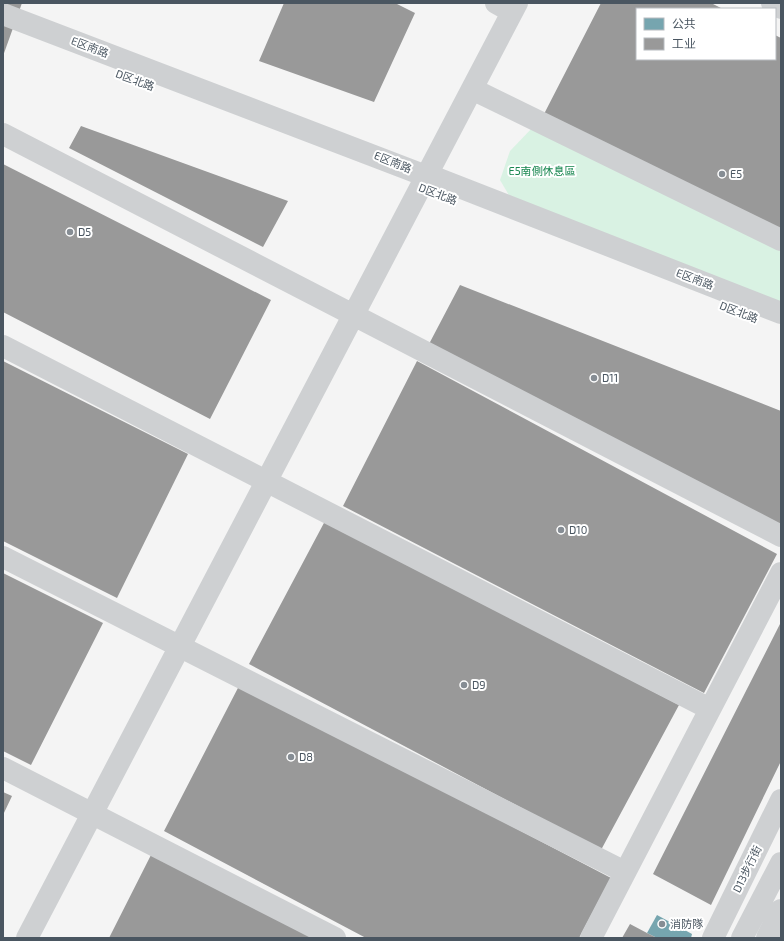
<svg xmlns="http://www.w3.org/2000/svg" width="784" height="941" font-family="'Exo 2','Noto Sans SC',sans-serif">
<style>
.green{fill:#d9f2e3}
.public{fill:#76a5af}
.industry{fill:#999}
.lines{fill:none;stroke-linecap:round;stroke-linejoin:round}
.minor{stroke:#ced0d2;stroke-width:22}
.poi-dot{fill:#868d94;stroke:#fff;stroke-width:1.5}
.labels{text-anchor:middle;stroke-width:4;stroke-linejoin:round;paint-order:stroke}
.street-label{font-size:11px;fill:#4a5661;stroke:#fff}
.park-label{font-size:11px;fill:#17864f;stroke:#fff}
.poi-label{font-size:11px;fill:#4a5661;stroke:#fff;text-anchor:start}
</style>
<rect width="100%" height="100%" fill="#f4f4f4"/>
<path class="green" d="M 534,126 L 781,246 L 781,307 L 510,197 L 500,180 L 510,151 Z"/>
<path class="public" d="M 657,915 L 692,934 L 691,938 L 657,938 L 647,933 Z"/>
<path class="industry" d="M 3,3 L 22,3 L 3,56 Z
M 284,3 L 395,3 L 415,13 L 374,102 L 259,61 Z
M 601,3 L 711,3 L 723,9 L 637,9 L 637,59 L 775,59 L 775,35 L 781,38 L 781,235 L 544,114 Z
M 81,126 L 288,201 L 263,247 L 69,148 Z
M 3,164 L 271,300 L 210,419 L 3,312 Z
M 460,285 L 781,411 L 781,529 L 429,344 Z
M 3,361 L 188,454 L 117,598 L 3,541 Z
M 417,361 L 777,554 L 704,693 L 343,506 Z
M 325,521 L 679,705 L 601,850 L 249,664 Z
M 3,573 L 103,623 L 31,765 L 3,751 Z
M 781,622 L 781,761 L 711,905 L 653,874 Z
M 240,684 L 611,878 L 579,938 L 366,938 L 164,831 Z
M 3,792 L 12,796 L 3,815 Z
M 153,851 L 323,938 L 109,938 Z
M 630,924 L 647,933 L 657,938 L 622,938 Z"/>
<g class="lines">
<path class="minor" d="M 496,3 L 512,12
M 772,3 L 781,8
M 3,14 L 426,176 L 431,176 L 781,313
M 472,89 L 781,240
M 3,134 L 781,536
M 3,346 L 710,709
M 3,557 L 625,872
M 3,768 L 335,938
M 27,938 L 517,3
M 591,938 L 781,573
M 713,938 L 781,800
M 742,938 L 781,863
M 767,938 L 781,910"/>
</g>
<g class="poi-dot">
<circle cx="722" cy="174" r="4"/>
<circle cx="70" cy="232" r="4"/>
<circle cx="594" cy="378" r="4"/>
<circle cx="561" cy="530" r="4"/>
<circle cx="464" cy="685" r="4"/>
<circle cx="291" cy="757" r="4"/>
<circle cx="662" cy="924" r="4"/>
</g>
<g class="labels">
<g class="street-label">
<text transform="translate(90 47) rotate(21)" y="4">E区南路</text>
<text transform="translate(135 80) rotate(20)" y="4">D区北路</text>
<text transform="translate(393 162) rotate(22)" y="4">E区南路</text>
<text transform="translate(438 194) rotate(21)" y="4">D区北路</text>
<text transform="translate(695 279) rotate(21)" y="4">E区南路</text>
<text transform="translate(739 312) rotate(21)" y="4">D区北路</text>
<text transform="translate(747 869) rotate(-64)" y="4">D13步行街</text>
</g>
<g class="park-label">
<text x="542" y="175">E5南側休息區</text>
</g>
<g class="poi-label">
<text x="730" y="178">E5</text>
<text x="78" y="236">D5</text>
<text x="602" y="382">D11</text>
<text x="569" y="534">D10</text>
<text x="472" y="689">D9</text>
<text x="299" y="761">D8</text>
<text x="670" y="928">消防隊</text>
</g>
</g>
<rect width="784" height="941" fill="none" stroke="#4a5661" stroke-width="8"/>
<rect x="636" y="8" width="140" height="52" fill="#ffffff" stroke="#b7bbc0"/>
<rect x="644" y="18" width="20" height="12" fill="#76a5af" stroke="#b7bbc0"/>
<text x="672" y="28" font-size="12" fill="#4a5661">公共</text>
<rect x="644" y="38" width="20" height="12" fill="#999999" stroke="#b7bbc0"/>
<text x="672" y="48" font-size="12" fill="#4a5661">工业</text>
</svg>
